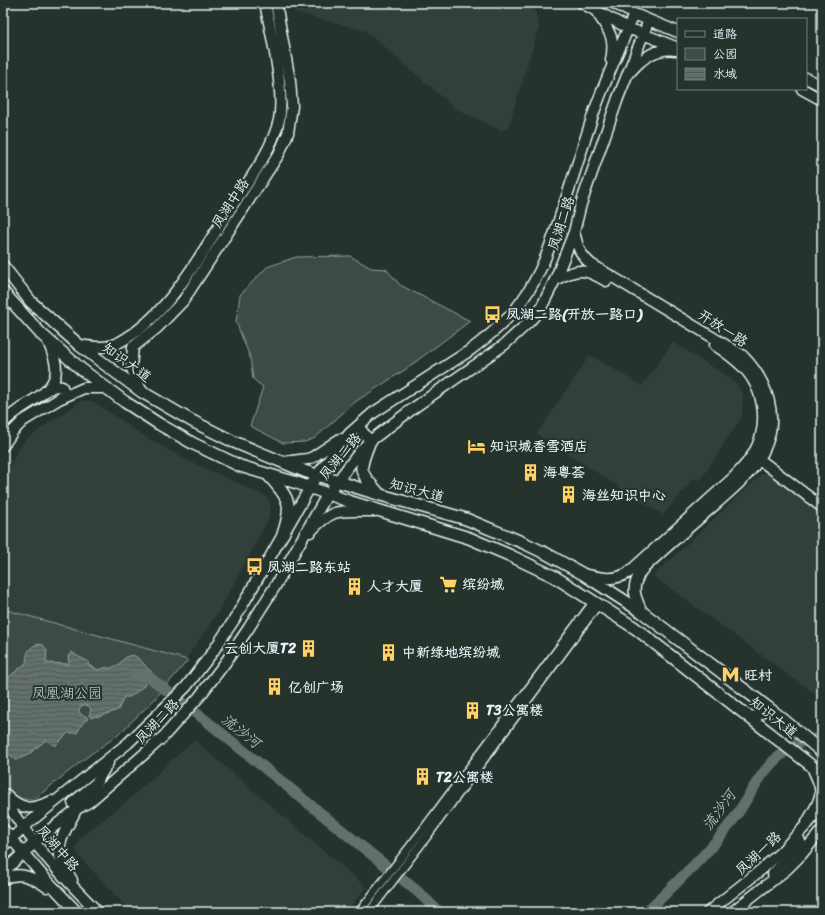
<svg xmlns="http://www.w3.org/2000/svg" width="825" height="915" font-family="Sriracha,'LXGW WenKai TC',sans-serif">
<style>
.built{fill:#333f3a}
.green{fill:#3e4b47;stroke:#939ea0}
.water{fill:url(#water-rules);stroke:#98a3a5}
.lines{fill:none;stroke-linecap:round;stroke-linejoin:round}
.river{stroke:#636f6d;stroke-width:11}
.street-casing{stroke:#e8f1f8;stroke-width:10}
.secondary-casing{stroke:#e8f1f8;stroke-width:13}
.primary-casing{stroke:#e8f1f8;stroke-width:14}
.street{stroke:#26332d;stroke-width:7}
.secondary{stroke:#26332d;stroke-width:10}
.primary{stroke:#26332d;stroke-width:11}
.primary-bridge-casing{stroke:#e8f1f8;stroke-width:14;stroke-linecap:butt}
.primary-bridge{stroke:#26332d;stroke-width:11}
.labels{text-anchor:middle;stroke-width:4;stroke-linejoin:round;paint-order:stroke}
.street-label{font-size:14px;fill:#e8f1f8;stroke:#26332d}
.poi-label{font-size:14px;font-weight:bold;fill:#e8f1f8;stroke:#26332d;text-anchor:start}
.park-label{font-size:14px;fill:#b5bfc3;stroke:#26332d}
.water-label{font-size:15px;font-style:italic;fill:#b3bdc0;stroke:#26332d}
</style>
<defs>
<pattern id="water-rules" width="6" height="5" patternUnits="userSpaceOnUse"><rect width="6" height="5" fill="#636f6d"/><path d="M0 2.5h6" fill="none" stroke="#535a5a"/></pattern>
</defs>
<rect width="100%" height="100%" fill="#26332d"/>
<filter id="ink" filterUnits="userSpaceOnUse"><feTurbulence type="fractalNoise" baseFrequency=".025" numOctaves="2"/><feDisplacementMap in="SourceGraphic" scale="8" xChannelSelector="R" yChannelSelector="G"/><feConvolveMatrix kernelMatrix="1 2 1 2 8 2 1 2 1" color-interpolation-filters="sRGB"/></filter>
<g filter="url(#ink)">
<path class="built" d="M 293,3 L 533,3 L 539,27 L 508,128 L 500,130 L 456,109 L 366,31 L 294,12 Z
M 673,342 L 734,381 L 743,395 L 742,416 L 700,481 L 694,478 L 663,515 L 537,434 L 590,355 L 642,386 Z
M 81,401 L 93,401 L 144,436 L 187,460 L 264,495 L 270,502 L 271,509 L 268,520 L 218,613 L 185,660 L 3,609 L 3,570 L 7,474 L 16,453 L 26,439 Z
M 764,472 L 822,513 L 822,699 L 653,576 Z
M 194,740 L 366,887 L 346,912 L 131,912 L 77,854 L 76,846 L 81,837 L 125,803 Z"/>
<path class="green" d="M 350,256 L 371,268 L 386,269 L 400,285 L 470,321 L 406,369 L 355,402 L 315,438 L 305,442 L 283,443 L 250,426 L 263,387 L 253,379 L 250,357 L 236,322 L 240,295 L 267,267 L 296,257 Z
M 3,609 L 188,660 L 154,700 L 118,735 L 88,756 L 37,797 C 25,802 17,799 9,788 L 3,791 Z"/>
<path class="water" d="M 37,644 L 43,645 L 47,650 L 46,663 L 69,664 L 68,656 L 72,652 L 77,656 L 89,662 L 88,665 L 99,670 L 107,667 L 108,669 L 118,665 L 126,657 L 132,655 C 144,660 143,666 152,672 L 145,682 L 144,686 L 130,697 L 124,697 L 118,710 L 98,717 L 96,716 L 91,718 L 89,715 L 91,710 L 90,707 C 84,703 79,705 79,712 L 83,716 L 86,716 L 88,719 L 84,721 L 77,733 L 68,733 L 55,746 L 46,740 L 28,755 L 16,760 L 3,749 L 3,682 L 26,663 C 27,653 27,649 37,644 Z"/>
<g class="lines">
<path class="river" d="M 134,674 L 149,677 L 204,719 L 417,891 L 439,912
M 645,912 C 657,903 667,892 678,881 C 697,863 715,844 731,823 C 749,799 759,771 783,753 C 787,750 791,745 796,744 C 804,741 813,739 822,737"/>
<defs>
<path id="street" d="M 359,912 L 422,831 L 594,601
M 369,912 L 428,835 L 599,604"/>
<path id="secondary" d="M 582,3 L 628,28 L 678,48
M 614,3 L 634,14 L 678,32
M 596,11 C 608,30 616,36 611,60
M 631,71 C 643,57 657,47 676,50
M 806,78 L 822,86
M 802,89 L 822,100
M 574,232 C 578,247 579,254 591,264 L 742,355 C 767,380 781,418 763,452 C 753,472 734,488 718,502 C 692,525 665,547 641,571 C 631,588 634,595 642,612
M 555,280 C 578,268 584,268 606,281
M 79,345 C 93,347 106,349 118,343 C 168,317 200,255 230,209 C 248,181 271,153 279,120 C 285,90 271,34 265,3
M 47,390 L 55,386 L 62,387 L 64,392 L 59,399
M 142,392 L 131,367 L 133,347 L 157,328 L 183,301 L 279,154 L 288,133 L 292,106 L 290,81 L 276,3
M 3,423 C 8,418 14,413 20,409 C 34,399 56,390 56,369 C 56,359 51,349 47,339
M 358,426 L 370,441
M 3,446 L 13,431 L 23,421 L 59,399 L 84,388 L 105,388
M 759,459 L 822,507
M 283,462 L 308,459 L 313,457 L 340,439
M 310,532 C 335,505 341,512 375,511
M 587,575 C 602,578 614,581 628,573 L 733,478 C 741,470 748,463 753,454 C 770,426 765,389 742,366 C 734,358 724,351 715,345
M 747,715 L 754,717 L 760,714 L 762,708 L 759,701
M 6,795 C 23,811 31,810 52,801
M 3,797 C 30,842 61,875 98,912
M 84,804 L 76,806 L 73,803 L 77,799 L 96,783 L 108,763
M 3,829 L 43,876 L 77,912
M 3,846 L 31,821 L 128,743 L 186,687 L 212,653 L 234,620 L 317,475 L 349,434 L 373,413 L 469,351 C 489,336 509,320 523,299 C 545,269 554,233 566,199 C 575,171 584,143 593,115 C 605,81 620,48 634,14
M 3,872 L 43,835 L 77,809 L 89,802 L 142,756 L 163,737 L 199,697 L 225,663 L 248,629 L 274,588 L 327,495 L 361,450 L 370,441 L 415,407 L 504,345 L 529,322 L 541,308 L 555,280 L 574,232 L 581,204 L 618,98 L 649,20
M 773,874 L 801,844 L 799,839 L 791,841
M 3,879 C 20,871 32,877 47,887
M 72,880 C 68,874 64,867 61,860 C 55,843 68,827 75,812
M 708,912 L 762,869 L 782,851 L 822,808
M 732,912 L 787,869 L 801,855 L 822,830"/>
<path id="primary" d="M 3,266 L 31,302 L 79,345 L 142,392 L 192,421 L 234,442 L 304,471 L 381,495 L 466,519 L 524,543 L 547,554 L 583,574 L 642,612 L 779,716
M 3,292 L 41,334 L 81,369 L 125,402 L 159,424 L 194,444 L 240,466 L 297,483 L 348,501 L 469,538 L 509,555 L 555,577 L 635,628 L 822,774
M 370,441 C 357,473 359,470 380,495
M 269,476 C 290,499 293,505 283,534
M 807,824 C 811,815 821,803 821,792 C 821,784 816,775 813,768"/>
</defs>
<use href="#street" class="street-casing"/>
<use href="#secondary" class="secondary-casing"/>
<use href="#primary" class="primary-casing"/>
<use href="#street" class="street"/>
<use href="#secondary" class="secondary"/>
<use href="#primary" class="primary"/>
<defs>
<path id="primary-bridge" d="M 779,716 L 822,752"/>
</defs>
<use href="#primary-bridge" class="primary-bridge-casing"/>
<use href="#primary-bridge" class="primary-bridge"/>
</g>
</g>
<defs>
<symbol id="bus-bare" viewBox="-9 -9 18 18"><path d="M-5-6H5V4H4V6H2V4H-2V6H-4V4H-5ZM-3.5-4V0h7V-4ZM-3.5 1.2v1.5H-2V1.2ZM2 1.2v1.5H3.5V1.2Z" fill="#ffd166" stroke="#26332d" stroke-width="2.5" paint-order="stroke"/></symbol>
<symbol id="hotel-bare" viewBox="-9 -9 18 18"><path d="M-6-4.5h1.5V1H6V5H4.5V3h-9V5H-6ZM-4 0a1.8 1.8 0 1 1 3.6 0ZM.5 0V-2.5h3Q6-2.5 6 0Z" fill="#ffd166" stroke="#26332d" stroke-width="2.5" paint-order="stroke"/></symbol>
<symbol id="building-bare" viewBox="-9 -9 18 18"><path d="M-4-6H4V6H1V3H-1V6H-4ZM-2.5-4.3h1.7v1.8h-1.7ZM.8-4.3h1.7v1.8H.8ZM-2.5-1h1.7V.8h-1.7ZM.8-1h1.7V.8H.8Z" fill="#ffd166" stroke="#26332d" stroke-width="2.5" paint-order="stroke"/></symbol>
<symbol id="supermarket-bare" viewBox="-9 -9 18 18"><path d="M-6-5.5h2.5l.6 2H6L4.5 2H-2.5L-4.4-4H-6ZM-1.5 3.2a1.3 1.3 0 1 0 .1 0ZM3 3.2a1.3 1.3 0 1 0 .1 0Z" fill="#ffd166" stroke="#26332d" stroke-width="2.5" paint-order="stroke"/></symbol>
<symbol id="metro-bare" viewBox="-9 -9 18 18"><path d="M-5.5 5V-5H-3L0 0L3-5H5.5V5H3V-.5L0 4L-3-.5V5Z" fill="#ffd166" stroke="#26332d" stroke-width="2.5" paint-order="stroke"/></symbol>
</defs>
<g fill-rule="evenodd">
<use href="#bus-bare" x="480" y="302" width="25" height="25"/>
<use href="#hotel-bare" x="464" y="434" width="25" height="25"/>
<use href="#building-bare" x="518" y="460" width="25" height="25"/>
<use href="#building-bare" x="556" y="482" width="25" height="25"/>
<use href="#bus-bare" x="242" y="554" width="25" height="25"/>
<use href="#supermarket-bare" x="436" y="572" width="25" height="25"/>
<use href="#building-bare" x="342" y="574" width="25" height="25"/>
<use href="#building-bare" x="296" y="636" width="25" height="25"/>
<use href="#building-bare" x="376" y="640" width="25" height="25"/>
<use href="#metro-bare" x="718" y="662" width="25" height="25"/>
<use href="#building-bare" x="262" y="674" width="25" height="25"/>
<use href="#building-bare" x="460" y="698" width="25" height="25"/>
<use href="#building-bare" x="410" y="764" width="25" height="25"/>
</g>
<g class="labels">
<g class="street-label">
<text transform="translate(230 203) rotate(-57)" y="5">凤湖中路</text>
<text transform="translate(561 223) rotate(-72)" y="5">凤湖二路</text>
<text transform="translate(723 328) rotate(33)" y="5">开放一路</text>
<text transform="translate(127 362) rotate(36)" y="5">知识大道</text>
<text transform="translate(340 456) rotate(-50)" y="5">凤湖二路</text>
<text transform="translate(417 490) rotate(15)" y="5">知识大道</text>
<text transform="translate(774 717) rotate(39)" y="5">知识大道</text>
<text transform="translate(157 721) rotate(-46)" y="5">凤湖二路</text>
<text transform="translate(58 848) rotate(49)" y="5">凤湖中路</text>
<text transform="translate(758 853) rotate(-43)" y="5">凤湖一路</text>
</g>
<g class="poi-label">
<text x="506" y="319">凤湖二路(开放一路口)</text>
<text x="490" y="451">知识城香雪酒店</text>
<text x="543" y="477">海粤荟</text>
<text x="582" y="500">海丝知识中心</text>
<text x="267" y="572">凤湖二路东站</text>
<text x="462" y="589">缤纷城</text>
<text x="367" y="591">人才大厦</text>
<text x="296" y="653" text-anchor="end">云创大厦T2</text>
<text x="402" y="657">中新绿地缤纷城</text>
<text x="744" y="680">旺村</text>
<text x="288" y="692">亿创广场</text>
<text x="486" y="715">T3公寓楼</text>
<text x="436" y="782">T2公寓楼</text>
</g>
<g class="park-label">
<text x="67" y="698">凤凰湖公园</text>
</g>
<g class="water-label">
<text transform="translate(241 731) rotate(38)" y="5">流沙河</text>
<text transform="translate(719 810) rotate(-54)" y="5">流沙河</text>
</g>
</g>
<rect width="825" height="915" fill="none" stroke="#26332d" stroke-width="16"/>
<rect x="8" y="8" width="809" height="899" fill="none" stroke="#e8f1f8" stroke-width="1.5" filter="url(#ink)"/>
<rect x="677" y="18" width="130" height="72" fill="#26332d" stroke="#747f7e"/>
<rect x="685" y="31" width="20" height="6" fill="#26332d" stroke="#747f7e"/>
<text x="713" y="38" font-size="12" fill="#e8f1f8">道路</text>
<rect x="685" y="48" width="20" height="12" fill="#3e4b47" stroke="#747f7e"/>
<text x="713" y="58" font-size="12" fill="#e8f1f8">公园</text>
<rect x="685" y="68" width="20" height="12" fill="url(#water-rules)" stroke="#747f7e"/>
<text x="713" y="78" font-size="12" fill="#e8f1f8">水域</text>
</svg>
